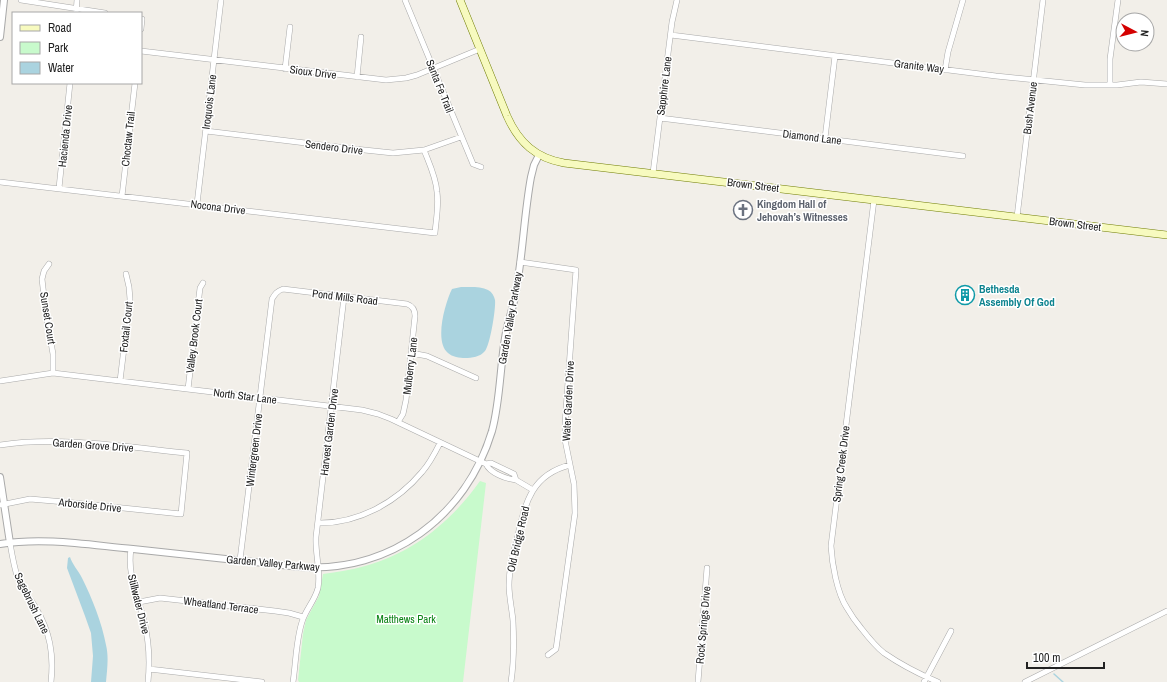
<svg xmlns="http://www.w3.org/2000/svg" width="1167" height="682" font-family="'Archivo Narrow',sans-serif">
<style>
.park{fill:#c8facc}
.water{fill:#aad3df}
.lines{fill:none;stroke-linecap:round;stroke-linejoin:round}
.stream{stroke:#aad3df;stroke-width:1.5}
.minor-casing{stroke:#a9a9a9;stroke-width:6}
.tertiary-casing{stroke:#a9a9a9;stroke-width:8}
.secondary-casing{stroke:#707d05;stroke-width:8}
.minor{stroke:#fff;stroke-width:5}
.tertiary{stroke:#fff;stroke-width:6}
.secondary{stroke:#f7fabf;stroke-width:7}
.labels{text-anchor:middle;stroke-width:3;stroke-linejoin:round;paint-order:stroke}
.street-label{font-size:11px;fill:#222;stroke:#fff}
.worship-label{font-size:11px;font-weight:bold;fill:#5b616d;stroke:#fff;text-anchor:start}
.culture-label{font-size:11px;font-weight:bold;fill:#0d838f;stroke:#fff;text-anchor:start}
.park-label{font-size:11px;fill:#0c8416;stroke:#fff}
</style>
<rect width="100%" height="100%" fill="#f2efe9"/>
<path class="park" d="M 480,481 L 486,483 L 463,682 L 299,682 L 298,680 L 303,634 L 306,620 L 319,596 L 323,574 C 337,572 351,570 365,566 C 413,553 452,521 480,481 Z"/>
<path class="water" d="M 461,287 C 469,287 481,286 488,290 C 492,292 494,296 495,300 C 496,309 490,345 485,351 C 480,357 472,358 465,358 C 460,358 452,357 448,353 C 434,342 445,303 452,289 Z
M 70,557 C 72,564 78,570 82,578 C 92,598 102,623 106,645 C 109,657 107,670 106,682 L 91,682 L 93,656 L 91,633 L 85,616 L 67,568 L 68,558 Z"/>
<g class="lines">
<path class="stream" d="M 1054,674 L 1063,682"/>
<defs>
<path id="minor" d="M 21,0 L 105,13
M 405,0 L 473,164 L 481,167
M 76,13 L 77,0
M 141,19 L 142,19 L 141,29
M 671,35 L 996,76 L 1085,85 L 1117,85 L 1141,82 L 1167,84
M 141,51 L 386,80 L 406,78 L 417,75 L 480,49
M 285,69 L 290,27
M 945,70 L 948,52 L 963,0
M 357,77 L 361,37
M 1110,85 L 1110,59 L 1118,0
M 660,118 L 963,156
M 206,131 L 355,149 L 393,153 L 424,150 L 461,137
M 825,138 L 835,56
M 653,173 L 672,22 L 677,0
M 0,182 L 435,233 C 436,220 439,206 437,192 C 436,177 429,163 424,150
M 59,188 L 70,83
M 122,196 L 135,83
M 874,200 L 831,546 C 832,564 837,593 847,608 C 851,615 856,622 861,628 C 868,637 875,646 884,653 C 900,664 919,674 938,682
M 197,204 L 221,0
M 1017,217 L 1043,0
M 520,262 L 576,270 L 565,424 L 565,440 L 574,484 L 575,513 L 556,649 L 548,655
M 49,264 L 44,271 L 42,279 L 46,314 L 53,354 L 53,373
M 411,353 L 427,356 L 476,378
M 0,381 L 53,373 L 362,410 L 378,414 L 391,419 L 486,464 C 490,473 506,479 516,480 L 514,474 L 491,463 L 486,464
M 120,381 L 130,299 L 129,287 L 126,274
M 188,389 L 200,288 L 203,283
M 0,445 C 60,436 127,447 187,453 L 181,514 L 65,502 L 30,499 L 0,505
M 516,480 L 533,490
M 318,523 C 358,524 397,502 422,472 C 430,463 435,453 440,443
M 10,543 C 12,555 14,567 18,579 C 23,589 30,598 36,608 C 50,632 54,654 51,682
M 131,549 C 127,575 138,596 144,621 C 149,641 150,662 148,682
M 240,560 L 272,299 C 275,294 277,291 283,289 L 407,304 C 413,306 415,310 415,316 L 406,400 L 403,414 L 398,422
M 139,602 L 160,598 L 169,599 L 275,611 L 289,613 L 303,617
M 149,669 L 262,682
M 293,682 C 296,662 296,637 303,619 C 307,608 315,600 318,588 C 321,572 315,553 316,537 L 344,297
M 511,682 C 514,662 514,641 513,621 C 512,609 509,597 509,585 C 509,569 513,554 517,539 C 525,505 530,475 570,465
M 698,682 L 707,568
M 924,682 L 951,631
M 1025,682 L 1167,611"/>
<path id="tertiary" d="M 0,37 L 4,0
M 0,477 L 10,543
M 0,544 C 45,537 89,545 133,549 C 189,555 245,561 300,567 C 390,573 466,517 492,431 C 500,402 500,368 505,338 C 507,322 514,307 516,291 C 523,253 524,215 531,177 L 534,165 L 539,155"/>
<path id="secondary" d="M 460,0 L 507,116 C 519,143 536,158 564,163 L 1167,235"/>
</defs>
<use href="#minor" class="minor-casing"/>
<use href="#tertiary" class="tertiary-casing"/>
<use href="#secondary" class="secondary-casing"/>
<use href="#minor" class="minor"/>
<use href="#tertiary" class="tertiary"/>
<use href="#secondary" class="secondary"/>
</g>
<defs>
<symbol id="church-ring" viewBox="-11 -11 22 22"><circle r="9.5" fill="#fff" stroke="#6b7280" stroke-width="1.5"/><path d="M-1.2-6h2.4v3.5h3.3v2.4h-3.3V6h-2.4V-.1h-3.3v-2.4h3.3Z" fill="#6b7280"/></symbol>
<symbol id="building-ring" viewBox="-11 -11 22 22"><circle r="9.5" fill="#fff" stroke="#0f9aa8" stroke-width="1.5"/><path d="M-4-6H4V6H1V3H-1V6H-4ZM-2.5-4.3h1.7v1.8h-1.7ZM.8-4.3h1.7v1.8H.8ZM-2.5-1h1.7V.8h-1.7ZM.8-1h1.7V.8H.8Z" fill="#0f9aa8"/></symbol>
</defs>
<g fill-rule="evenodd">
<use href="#church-ring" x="732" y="199" width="22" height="22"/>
<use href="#building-ring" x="954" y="284" width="22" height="22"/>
</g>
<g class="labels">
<g class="street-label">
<text transform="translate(919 66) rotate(7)" y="4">Granite Way</text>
<text transform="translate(313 72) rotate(7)" y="4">Sioux Drive</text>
<text transform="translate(440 86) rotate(68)" y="4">Santa Fe Trail</text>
<text transform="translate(664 86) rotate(-83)" y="4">Sapphire Lane</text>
<text transform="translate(209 102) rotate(-83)" y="4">Iroquois Lane</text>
<text transform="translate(1030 108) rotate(-83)" y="4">Bush Avenue</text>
<text transform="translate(65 136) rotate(-84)" y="4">Hacienda Drive</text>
<text transform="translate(812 137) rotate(7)" y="4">Diamond Lane</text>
<text transform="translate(128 139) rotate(-84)" y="4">Choctaw Trail</text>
<text transform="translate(334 147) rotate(7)" y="4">Sendero Drive</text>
<text transform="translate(753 185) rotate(7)" y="4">Brown Street</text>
<text transform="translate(218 207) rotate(7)" y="4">Nocona Drive</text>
<text transform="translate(1075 224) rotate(7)" y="4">Brown Street</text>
<text transform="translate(345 297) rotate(7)" y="4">Pond Mills Road</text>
<text transform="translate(48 318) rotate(81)" y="4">Sunset Court</text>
<text transform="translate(510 318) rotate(-80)" y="4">Garden Valley Parkway</text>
<text transform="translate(126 327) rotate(-84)" y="4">Foxtail Court</text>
<text transform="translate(194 336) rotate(-83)" y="4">Valley Brook Court</text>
<text transform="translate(410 366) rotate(-83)" y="4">Mulberry Lane</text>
<text transform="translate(245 396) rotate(7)" y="4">North Star Lane</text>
<text transform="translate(568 401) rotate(-87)" y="4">Water Garden Drive</text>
<text transform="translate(329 432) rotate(-83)" y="4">Harvest Garden Drive</text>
<text transform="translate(93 445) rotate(4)" y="4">Garden Grove Drive</text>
<text transform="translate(254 450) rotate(-83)" y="4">Wintergreen Drive</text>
<text transform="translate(841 464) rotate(-83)" y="4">Spring Creek Drive</text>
<text transform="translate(90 505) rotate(6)" y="4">Arborside Drive</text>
<text transform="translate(518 539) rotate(-77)" y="4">Old Bridge Road</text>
<text transform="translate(273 563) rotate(5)" y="4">Garden Valley Parkway</text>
<text transform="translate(32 603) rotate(64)" y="4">Sagebrush Lane</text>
<text transform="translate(139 604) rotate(76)" y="4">Stillwater Drive</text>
<text transform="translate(221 605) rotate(7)" y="4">Wheatland Terrace</text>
<text transform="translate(703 625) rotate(-85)" y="4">Rock Springs Drive</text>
</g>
<g class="worship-label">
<text x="757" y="208">Kingdom Hall of<tspan x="757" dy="13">Jehovah’s Witnesses</tspan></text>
</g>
<g class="culture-label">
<text x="979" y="293">Bethesda<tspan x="979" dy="13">Assembly Of God</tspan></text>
</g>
<g class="park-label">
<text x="406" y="623">Matthews Park</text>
</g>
</g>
<rect x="12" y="12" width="130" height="72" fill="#ffffff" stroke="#a7a7a7"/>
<rect x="20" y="25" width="20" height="6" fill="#f7fabf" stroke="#a7a7a7"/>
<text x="48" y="32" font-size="12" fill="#222222">Road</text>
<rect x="20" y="42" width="20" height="12" fill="#c8facc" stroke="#a7a7a7"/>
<text x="48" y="52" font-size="12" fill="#222222">Park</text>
<rect x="20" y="62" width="20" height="12" fill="#aad3df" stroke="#a7a7a7"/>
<text x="48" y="72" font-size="12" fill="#222222">Water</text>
<g transform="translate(1135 32) rotate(97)"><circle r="19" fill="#ffffff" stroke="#a7a7a7"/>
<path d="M0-3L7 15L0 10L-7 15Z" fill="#d40000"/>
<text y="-6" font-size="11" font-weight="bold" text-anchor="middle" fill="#222222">N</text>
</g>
<path d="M1027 662v6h77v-6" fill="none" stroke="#222222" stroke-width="2"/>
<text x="1033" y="662" font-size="12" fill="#222222" stroke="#ffffff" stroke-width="3" paint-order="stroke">100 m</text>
</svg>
